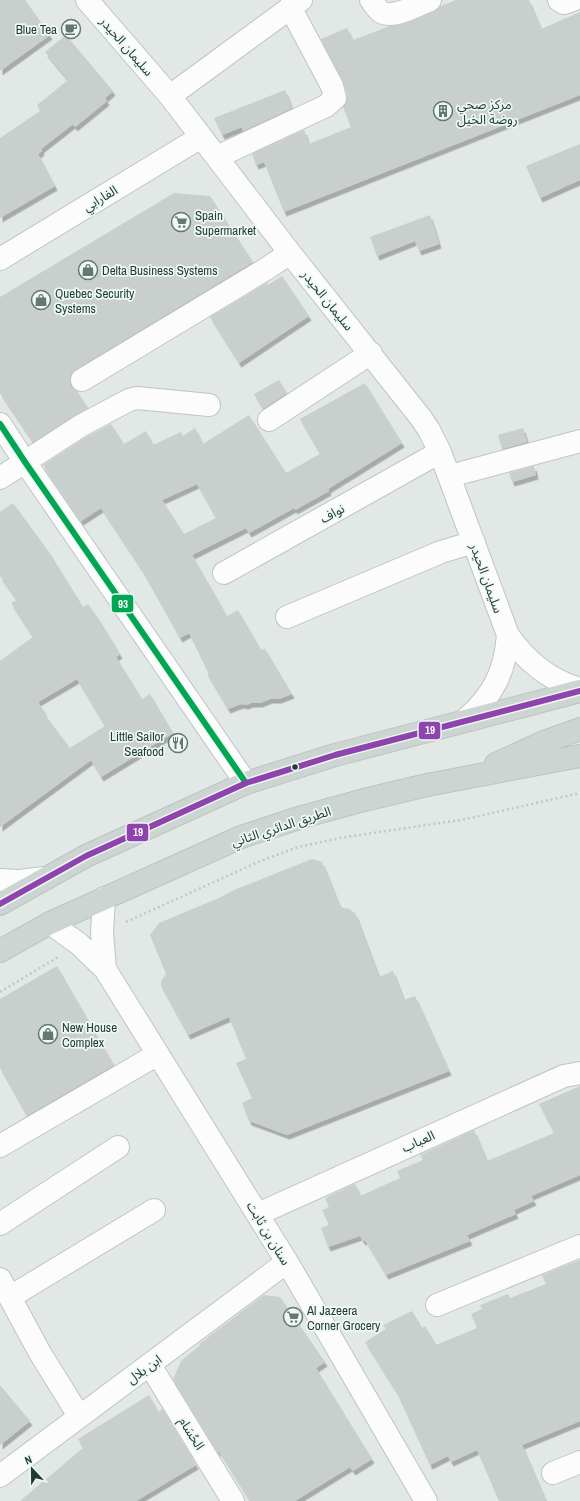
<svg xmlns="http://www.w3.org/2000/svg" width="580" height="1501" font-family="'Archivo Narrow','Noto Sans Arabic',sans-serif">
<style>
.building{fill:#c9cfcc;fill-rule:evenodd;filter:url(#shadow)}
.lines{fill:none;stroke-linecap:round;stroke-linejoin:round}
.minor-casing{stroke:#bfc5c2;stroke-width:24}
.major-casing{stroke:#bbc5c1;stroke-width:24}
.path{stroke:#bfc8c6;stroke-width:2.5;stroke-dasharray:2 3;stroke-linecap:butt}
.minor{stroke:#fbfcfb;stroke-width:22}
.major{stroke:#ccd5d2;stroke-width:22}
.bus-1-casing{stroke:#eff8f3;stroke-width:9}
.bus-2-casing{stroke:#eff8f3;stroke-width:9}
.bus-1{stroke:#00a651;stroke-width:6}
.bus-2{stroke:#8e44ad;stroke-width:6}
.bus-dot{fill:#1f3c33;stroke:#eff8f3;stroke-width:1.5}
.labels{text-anchor:middle;stroke-width:3.5;stroke-linejoin:round;paint-order:stroke}
.poi-label{font-size:13px;fill:#1f3c33;stroke:#eff8f3;text-anchor:start}
.street-label{font-size:13px;fill:#1f3c33;stroke:#eff8f3}
.line-badge{stroke:#eff8f3;stroke-width:1.5}
.badge-label{font-size:11px;text-anchor:middle;font-weight:bold;fill:#fff}
</style>
<defs>
<filter id="shadow"><feDropShadow dx="2.5" dy="4.5" stdDeviation="0" flood-color="#0004"/></filter>
</defs>
<rect width="100%" height="100%" fill="#e2e8e5"/>
<path class="building" d="M 0,0 L 25,0 L 50,35 L 0,71 Z
M 456,0 L 529,0 L 541,29 L 580,12 L 580,95 L 284,212 L 264,162 L 256,165 L 252,154 L 304,130 L 309,144 L 351,127 L 343,107 L 347,101 L 347,95 L 344,83 L 321,39 L 347,28 L 353,40 L 390,26 L 410,22 L 435,11 L 441,6 Z
M 66,35 L 113,91 L 105,98 L 107,101 L 75,127 L 73,124 L 41,149 L 42,151 L 38,154 L 55,186 L 0,218 L 0,138 L 40,111 L 37,105 L 68,80 L 45,52 Z
M 285,90 L 292,108 L 243,131 L 242,127 L 222,135 L 214,118 Z
M 580,144 L 580,180 L 540,198 L 526,166 Z
M 174,193 L 210,196 L 253,262 L 75,370 L 71,374 L 70,381 L 71,386 L 77,391 L 88,408 L 33,442 L 0,393 L 0,297 Z
M 430,215 L 439,244 L 419,251 L 415,241 L 377,256 L 370,237 Z
M 282,276 L 309,316 L 239,363 L 210,317 L 267,283 L 268,285 Z
M 279,380 L 287,393 L 263,409 L 254,394 Z
M 365,383 L 402,443 L 328,489 L 329,491 L 295,510 L 294,508 L 249,533 L 246,528 L 192,555 L 227,616 L 238,610 L 261,650 L 265,649 L 292,694 L 279,699 L 270,699 L 260,703 L 251,703 L 246,705 L 241,704 L 228,709 L 207,674 L 209,674 L 189,633 L 180,638 L 142,570 L 101,508 L 81,521 L 43,465 L 88,436 L 111,424 L 124,444 L 146,431 L 153,445 L 181,432 L 183,436 L 195,428 L 203,444 L 249,415 L 286,473 L 320,454 L 300,419 ZM 197,484 L 216,518 L 184,534 L 162,500 Z
M 523,428 L 527,442 L 502,449 L 498,435 Z
M 534,466 L 536,475 L 512,482 L 509,473 Z
M 13,503 L 49,552 L 83,607 L 88,604 L 102,624 L 120,654 L 116,657 L 142,699 L 150,694 L 173,733 L 101,777 L 91,760 L 0,827 L 0,661 L 33,637 L 11,603 L 17,600 L 0,576 L 0,512 ZM 77,679 L 105,726 L 70,748 L 43,712 L 44,711 L 38,702 Z
M 312,859 L 322,862 L 340,907 L 349,909 L 355,913 L 379,977 L 393,971 L 404,1000 L 415,996 L 449,1071 L 287,1135 L 249,1121 L 242,1103 L 252,1098 L 236,1063 L 246,1059 L 229,1017 L 188,1035 L 161,986 L 161,981 L 166,974 L 150,935 L 159,923 L 219,898 L 234,890 Z
M 57,966 L 114,1065 L 27,1116 L 0,1068 L 0,999 Z
M 580,1086 L 580,1175 L 531,1196 L 534,1201 L 514,1210 L 516,1214 L 467,1235 L 470,1241 L 386,1275 L 365,1240 L 363,1241 L 360,1236 L 328,1247 L 321,1228 L 329,1225 L 322,1210 L 329,1207 L 325,1198 L 355,1184 L 360,1196 L 400,1178 L 397,1171 L 423,1160 L 420,1155 L 474,1130 L 487,1161 L 554,1133 L 539,1104 Z
M 580,1260 L 580,1421 L 522,1445 L 546,1501 L 499,1501 L 477,1450 L 451,1462 L 448,1456 L 430,1465 L 397,1393 L 365,1342 L 386,1329 L 383,1325 L 412,1311 L 422,1328 L 425,1326 L 436,1345 L 477,1328 L 471,1314 L 482,1309 L 480,1305 L 508,1294 L 510,1298 L 546,1284 L 542,1275 Z
M 264,1295 L 280,1297 L 325,1362 L 316,1368 L 372,1459 L 353,1471 L 350,1467 L 295,1501 L 250,1501 L 219,1451 L 218,1452 L 173,1379 L 181,1361 L 200,1345 L 199,1344 Z
M 0,1385 L 30,1421 L 0,1445 Z
M 149,1395 L 159,1413 L 162,1408 L 196,1465 L 136,1501 L 20,1501 L 83,1448 L 78,1439 Z"/>
<g class="lines">
<defs>
<path id="minor" d="M 87,0 L 170,96 L 290,253 L 421,418 L 429,430 L 440,452 L 508,635 C 526,661 548,680 580,689
M 371,0 C 374,4 377,9 381,12 C 394,19 418,5 430,0
M 559,0 L 564,3 L 573,0
M 170,96 L 301,0
M 217,157 L 326,106 L 335,98 L 332,86 L 290,7
M 0,259 L 201,137
M 82,380 L 266,269 L 290,253
M 269,420 L 371,353
M 0,424 L 25,462 L 246,783
M 450,476 L 580,441
M 0,478 L 82,425 L 129,400 L 137,398 L 209,405
M 224,573 L 440,452
M 287,617 L 441,552 L 474,542
M 465,720 C 493,696 505,672 508,635
M 0,880 L 20,881 L 44,878
M 104,898 L 102,933 L 105,969
M 50,923 L 79,944 L 105,969 L 287,1262 L 426,1501
M 0,1146 L 158,1054
M 258,1214 L 564,1076 L 580,1073
M 0,1224 L 118,1147
M 0,1279 L 40,1353 L 79,1416
M 10,1297 L 154,1210
M 437,1305 L 580,1246
M 150,1365 L 233,1501
M 553,1473 L 580,1462
M 0,1476 L 287,1262"/>
<path id="major" d="M 496,764 L 544,742 L 580,729
M 0,904 L 86,856 L 246,783 L 335,755 L 580,691
M 0,951 L 50,923 L 241,837 L 302,817 L 364,800 L 427,785 L 580,756"/>
</defs>
<use href="#minor" class="minor-casing"/>
<use href="#major" class="major-casing"/>
<path class="path" d="M 126,922 L 258,862 L 298,847 L 340,838 L 466,819 L 580,793
M 0,992 L 58,957"/>
<use href="#minor" class="minor"/>
<use href="#major" class="major"/>
<defs>
<path id="bus-1" d="M 0,424 L 25,462 L 246,783"/>
<path id="bus-2" d="M 0,904 L 86,856 L 246,783 L 335,755 L 580,691"/>
</defs>
<use href="#bus-1" class="bus-1-casing"/>
<use href="#bus-2" class="bus-2-casing"/>
<use href="#bus-1" class="bus-1"/>
<use href="#bus-2" class="bus-2"/>
</g>
<defs>
<symbol id="cafe-ring" viewBox="-11 -11 22 22"><circle r="9.5" fill="#eff8f3" stroke="#637871" stroke-width="1.5"/><path d="M-5.5-4.5H6V0H3Q3 3.5 0 3.5H-2.5Q-5.5 3.5-5.5 0ZM3-3.2v2h1.7v-2ZM-6 4.5H4V6H-6Z" fill="#637871"/></symbol>
<symbol id="building-ring" viewBox="-11 -11 22 22"><circle r="9.5" fill="#eff8f3" stroke="#637871" stroke-width="1.5"/><path d="M-4-6H4V6H1V3H-1V6H-4ZM-2.5-4.3h1.7v1.8h-1.7ZM.8-4.3h1.7v1.8H.8ZM-2.5-1h1.7V.8h-1.7ZM.8-1h1.7V.8H.8Z" fill="#637871"/></symbol>
<symbol id="supermarket-ring" viewBox="-11 -11 22 22"><circle r="9.5" fill="#eff8f3" stroke="#637871" stroke-width="1.5"/><path d="M-6-5.5h2.5l.6 2H6L4.5 2H-2.5L-4.4-4H-6ZM-1.5 3.2a1.3 1.3 0 1 0 .1 0ZM3 3.2a1.3 1.3 0 1 0 .1 0Z" fill="#637871"/></symbol>
<symbol id="shop-ring" viewBox="-11 -11 22 22"><circle r="9.5" fill="#eff8f3" stroke="#637871" stroke-width="1.5"/><path d="M-5-2.5h2.3a2.7 3.5 0 0 1 5.4 0H5L5.5 6h-11ZM-1.5-2.5h3a1.5 2.3 0 0 0-3 0Z" fill="#637871"/></symbol>
<symbol id="restaurant-ring" viewBox="-11 -11 22 22"><circle r="9.5" fill="#eff8f3" stroke="#637871" stroke-width="1.5"/><path d="M-5-6h1v4h1v-4h1v4h1v-4h1v5L-1.5 .5V6h-2V.5L-5-1ZM5-6V6H3V1.5H1.5Q1.5-4 5-6Z" fill="#637871"/></symbol>
</defs>
<g fill-rule="evenodd">
<use href="#cafe-ring" x="60" y="18" width="22" height="22"/>
<use href="#building-ring" x="432" y="100" width="22" height="22"/>
<use href="#supermarket-ring" x="170" y="211" width="22" height="22"/>
<use href="#shop-ring" x="77" y="259" width="22" height="22"/>
<use href="#shop-ring" x="30" y="289" width="22" height="22"/>
<use href="#restaurant-ring" x="167" y="732" width="22" height="22"/>
<use href="#shop-ring" x="37" y="1023" width="22" height="22"/>
<use href="#supermarket-ring" x="282" y="1306" width="22" height="22"/>
</g>
<circle class="bus-dot" cx="295" cy="767" r="3.5"/>
<g class="labels">
<g class="poi-label">
<text x="57" y="34" text-anchor="end">Blue Tea</text>
<text x="457" y="109">مركز صحي<tspan x="457" dy="15">روضة الخيل</tspan></text>
<text x="195" y="220">Spain<tspan x="195" dy="15">Supermarket</tspan></text>
<text x="102" y="275">Delta Business Systems</text>
<text x="55" y="298">Quebec Security<tspan x="55" dy="15">Systems</tspan></text>
<text x="164" y="741" text-anchor="end">Little Sailor<tspan x="164" dy="15">Seafood</tspan></text>
<text x="62" y="1032">New House<tspan x="62" dy="15">Complex</tspan></text>
<text x="307" y="1315">Al Jazeera<tspan x="307" dy="15">Corner Grocery</tspan></text>
</g>
<g class="street-label">
<text transform="translate(127 46) rotate(49)" y="5">سليمان الحيدر</text>
<text transform="translate(100 198) rotate(-31)" y="5">الفارابي</text>
<text transform="translate(328 300) rotate(51)" y="5">سليمان الحيدر</text>
<text transform="translate(332 513) rotate(-29)" y="5">نواف</text>
<text transform="translate(487 578) rotate(70)" y="5">سليمان الحيدر</text>
<text transform="translate(281 826) rotate(-18)" y="5">الطريق الدائري الثاني</text>
<text transform="translate(418 1141) rotate(-24)" y="5">العباب</text>
<text transform="translate(269 1233) rotate(59)" y="5">سنان بن ثابت</text>
<text transform="translate(144 1369) rotate(-36)" y="5">ابن بلال</text>
<text transform="translate(192 1433) rotate(58)" y="5">الحُسَام</text>
</g>
</g>
<g class="line-badge">
<rect x="111" y="594" width="23" height="19" rx="4" fill="#00a651"/>
<rect x="418" y="721" width="23" height="19" rx="4" fill="#8e44ad"/>
<rect x="126" y="823" width="23" height="19" rx="4" fill="#8e44ad"/>
</g>
<g class="badge-label">
<text x="123" y="608">93</text>
<text x="430" y="734">19</text>
<text x="138" y="836">19</text>
</g>
<g transform="translate(32 1469) rotate(338)" stroke="#eff8f3" stroke-width="3" paint-order="stroke">
<path d="M0-3L7 15L0 10L-7 15Z" fill="#1f3c33"/>
<text y="-6" font-size="11" font-weight="bold" text-anchor="middle" fill="#1f3c33">N</text>
</g>
</svg>
